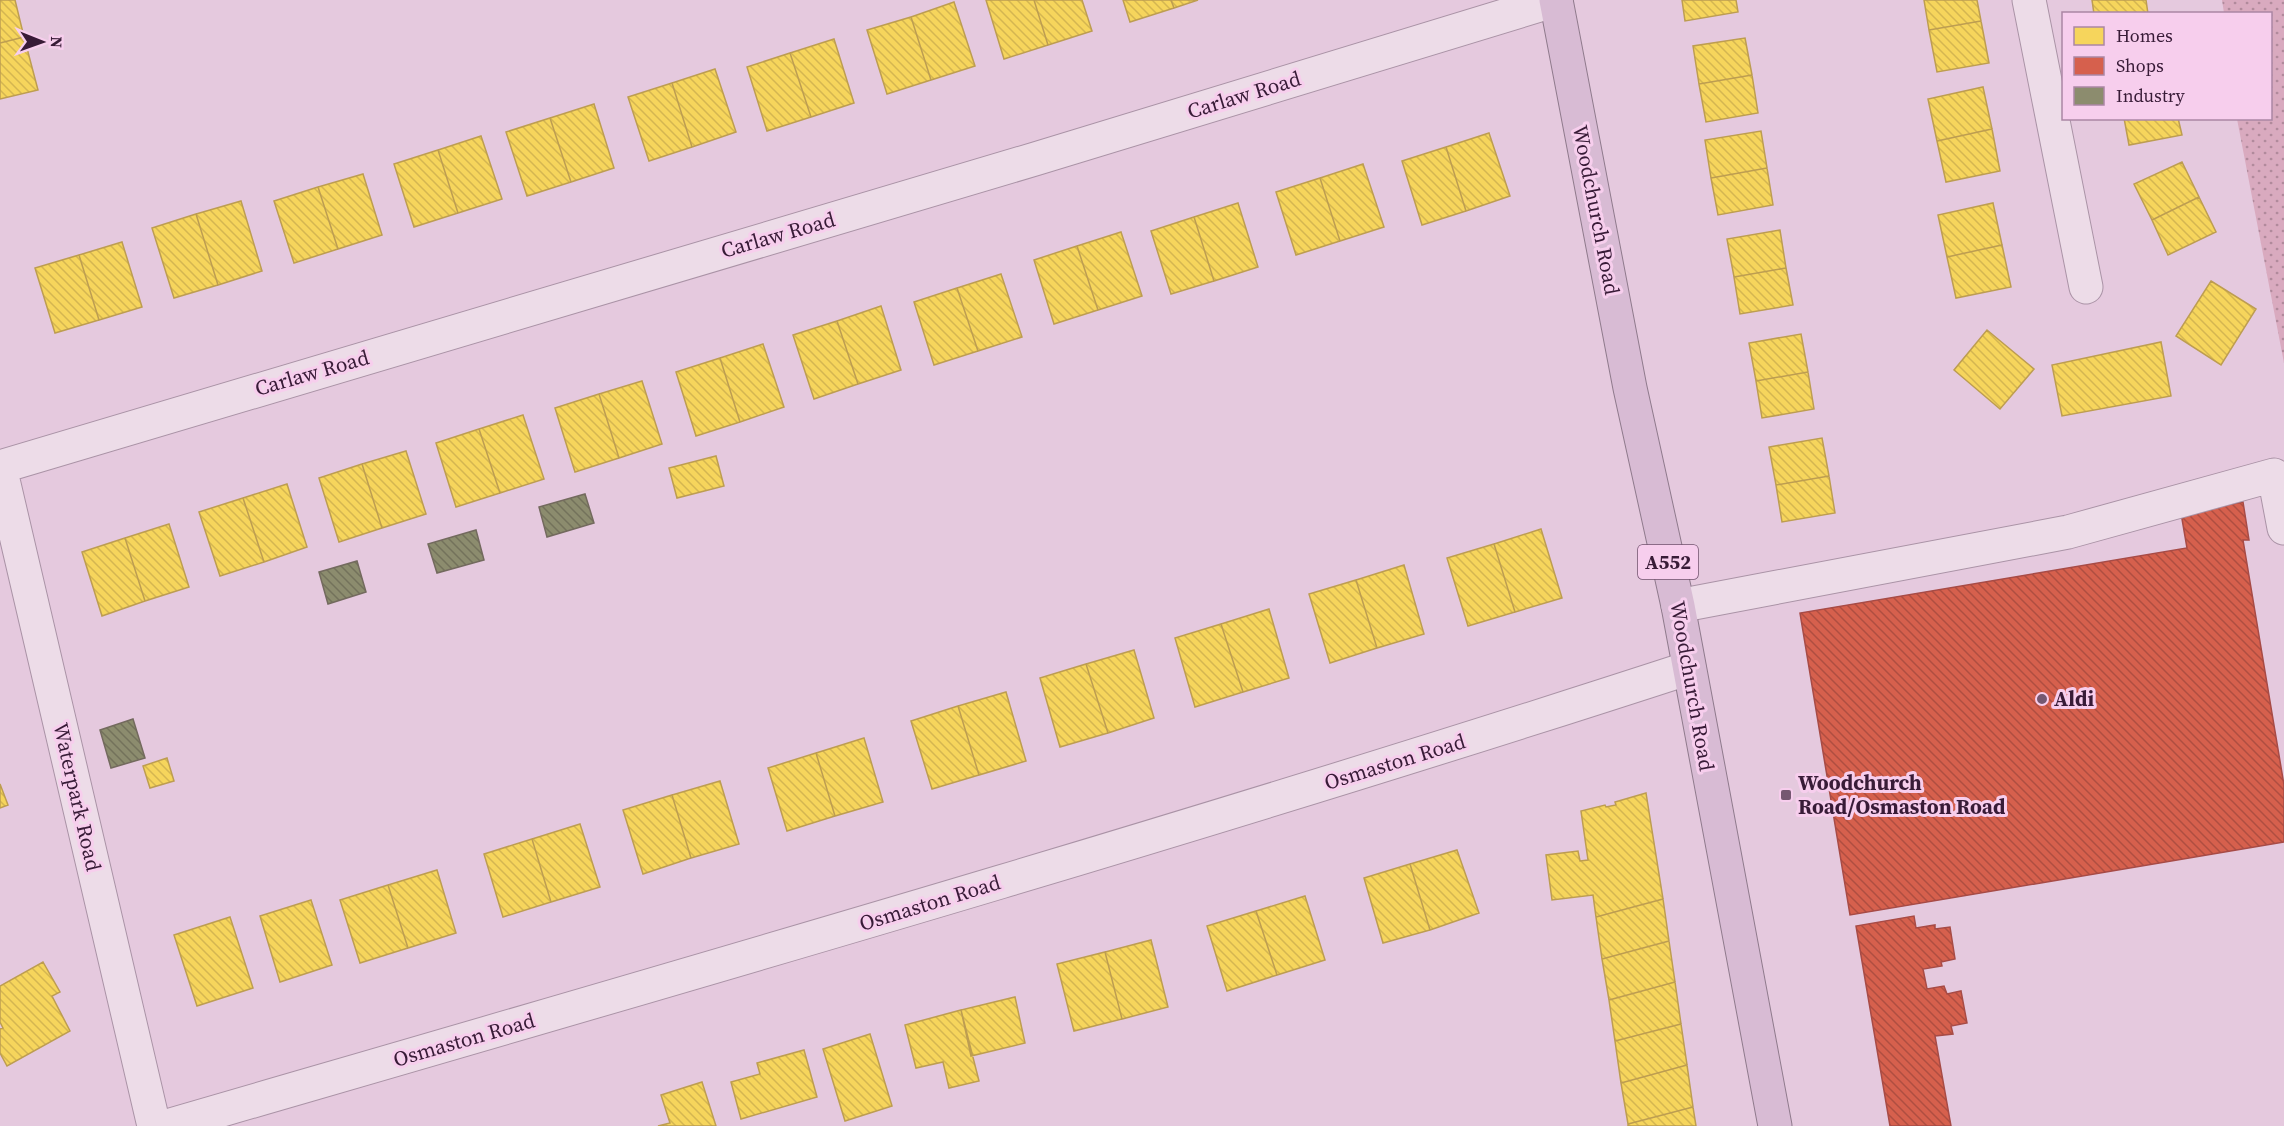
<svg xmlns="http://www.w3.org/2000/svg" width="2284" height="1126" font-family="'Source Serif 4',serif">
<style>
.park{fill:url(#park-dots)}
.homes{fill:url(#homes-back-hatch);stroke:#bd9d51;stroke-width:1.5}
.shops{fill:url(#shops-back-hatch);stroke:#a74b46;stroke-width:1.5}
.industry{fill:url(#industry-back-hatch);stroke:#736a5e;stroke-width:1.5}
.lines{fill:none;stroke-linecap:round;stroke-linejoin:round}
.minor-casing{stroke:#aa93a6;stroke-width:35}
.highway-casing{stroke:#8f7a8c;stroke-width:35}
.minor{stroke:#eddce8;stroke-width:33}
.highway{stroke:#d8bbd4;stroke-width:33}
.poi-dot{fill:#755871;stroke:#f7ceed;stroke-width:2}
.labels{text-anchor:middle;stroke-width:6;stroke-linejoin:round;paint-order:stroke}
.shield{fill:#f7ceed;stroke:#71516e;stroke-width:1.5}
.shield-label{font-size:20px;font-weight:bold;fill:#381b37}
.street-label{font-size:21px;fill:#381b37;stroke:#f7ceed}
.poi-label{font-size:21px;font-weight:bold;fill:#381b37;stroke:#f7ceed;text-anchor:start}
</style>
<defs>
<pattern id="park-dots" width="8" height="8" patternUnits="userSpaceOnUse" patternTransform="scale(1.5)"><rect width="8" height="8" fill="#d9aabf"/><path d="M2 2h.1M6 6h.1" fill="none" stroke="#b18a9c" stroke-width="1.8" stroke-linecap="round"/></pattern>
<pattern id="homes-back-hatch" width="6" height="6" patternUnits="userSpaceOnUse" patternTransform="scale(1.5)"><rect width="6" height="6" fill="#f6d55c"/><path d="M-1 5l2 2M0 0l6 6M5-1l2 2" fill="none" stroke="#d4b651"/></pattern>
<pattern id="shops-back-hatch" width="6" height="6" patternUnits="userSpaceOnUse" patternTransform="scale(1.5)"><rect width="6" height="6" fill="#d6604d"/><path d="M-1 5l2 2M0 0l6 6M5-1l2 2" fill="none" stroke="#af4e41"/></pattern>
<pattern id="industry-back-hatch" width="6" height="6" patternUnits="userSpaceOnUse" patternTransform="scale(1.5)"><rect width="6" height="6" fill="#8c8c6e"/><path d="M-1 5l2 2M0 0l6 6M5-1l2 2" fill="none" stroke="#73725b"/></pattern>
</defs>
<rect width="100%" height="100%" fill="#e5c9de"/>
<path class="park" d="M 2222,0 L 2284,0 L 2284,363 L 2237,119 L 2270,118 L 2270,14 L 2224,13 Z"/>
<path class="homes" d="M 0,0 L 15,0 L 24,37 L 0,43 Z
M 986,0 L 1034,0 L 1048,45 L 1004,59 Z
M 1034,0 L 1082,0 L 1092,31 L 1048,45 Z
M 1123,0 L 1171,0 L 1174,8 L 1130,22 Z
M 1171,0 L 1198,0 L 1174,8 Z
M 1682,0 L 1736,0 L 1738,12 L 1685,21 Z
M 1924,0 L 1977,0 L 1981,21 L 1929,30 Z
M 2092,0 L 2146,0 L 2148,14 L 2094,14 Z
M 954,2 L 975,66 L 931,80 L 911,17 Z
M 911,17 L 931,80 L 887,94 L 867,30 Z
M 1981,21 L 1989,63 L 1937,72 L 1929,30 Z
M 24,37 L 38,90 L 0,99 L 0,43 Z
M 1745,38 L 1752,75 L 1699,84 L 1693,46 Z
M 834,39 L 854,103 L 811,117 L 790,53 Z
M 790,53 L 811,117 L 767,131 L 747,67 Z
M 715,69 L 736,132 L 692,147 L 672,83 Z
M 1752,75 L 1758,113 L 1706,122 L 1699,84 Z
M 672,83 L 692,147 L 649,161 L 628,97 Z
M 1983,87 L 1992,129 L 1937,141 L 1928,99 Z
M 594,104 L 614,168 L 571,182 L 550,118 Z
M 550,118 L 571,182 L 527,196 L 506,132 Z
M 2124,118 L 2178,118 L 2182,135 L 2129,145 Z
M 1992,129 L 2000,171 L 1946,182 L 1937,141 Z
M 1761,131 L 1767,168 L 1711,178 L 1705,140 Z
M 1489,133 L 1510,196 L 1466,211 L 1446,147 Z
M 481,136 L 502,199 L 458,213 L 438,150 Z
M 1446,147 L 1466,211 L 1422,225 L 1402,161 Z
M 438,150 L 458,213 L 414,227 L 394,164 Z
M 2182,162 L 2199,197 L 2152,220 L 2134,184 Z
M 1363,164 L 1384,227 L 1340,241 L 1320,178 Z
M 1767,168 L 1773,205 L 1718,215 L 1711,178 Z
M 363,174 L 382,235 L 338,249 L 318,187 Z
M 1320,178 L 1340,241 L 1296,255 L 1276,192 Z
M 318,187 L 338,249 L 294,263 L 274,201 Z
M 2199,197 L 2216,232 L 2168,255 L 2152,220 Z
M 241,201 L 262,271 L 218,285 L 196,214 Z
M 1238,203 L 1258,267 L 1214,281 L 1194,217 Z
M 1993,203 L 2002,245 L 1947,257 L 1938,215 Z
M 196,214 L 218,285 L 174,298 L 152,228 Z
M 1194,217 L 1214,281 L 1171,294 L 1151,231 Z
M 1780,230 L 1786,268 L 1734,277 L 1727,239 Z
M 1121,232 L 1142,296 L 1098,310 L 1077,246 Z
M 122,242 L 142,307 L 99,320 L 79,255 Z
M 2002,245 L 2011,287 L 1956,298 L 1947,257 Z
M 1077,246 L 1098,310 L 1054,324 L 1034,260 Z
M 79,255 L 99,320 L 55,333 L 35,268 Z
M 1786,268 L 1793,305 L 1740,314 L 1734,277 Z
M 1001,274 L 1022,337 L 978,351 L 957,288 Z
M 2211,281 L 2256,309 L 2221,365 L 2176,336 Z
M 957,288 L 978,351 L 934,365 L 914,302 Z
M 881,306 L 901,370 L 858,384 L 837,321 Z
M 837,321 L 858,384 L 814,399 L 793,335 Z
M 1987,330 L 2034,369 L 2000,409 L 1954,370 Z
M 1801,334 L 1808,372 L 1756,381 L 1749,343 Z
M 2161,342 L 2171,396 L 2062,416 L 2052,365 Z
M 763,344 L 784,407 L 740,422 L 720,358 Z
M 720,358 L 740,422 L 696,436 L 676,372 Z
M 1808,372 L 1814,409 L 1762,418 L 1756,381 Z
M 642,381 L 662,444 L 619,458 L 599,394 Z
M 599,394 L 619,458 L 575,472 L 555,408 Z
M 523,415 L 544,479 L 500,493 L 479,429 Z
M 479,429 L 500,493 L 456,507 L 436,443 Z
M 1822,438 L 1829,476 L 1776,485 L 1769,447 Z
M 406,451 L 426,514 L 382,528 L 362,464 Z
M 716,456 L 724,486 L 677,498 L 669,468 Z
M 362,464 L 382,528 L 339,542 L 319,478 Z
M 1829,476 L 1835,513 L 1782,522 L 1776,485 Z
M 287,484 L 307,547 L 264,562 L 243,498 Z
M 243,498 L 264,562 L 220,576 L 199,512 Z
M 169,524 L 189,587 L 145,601 L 125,538 Z
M 1541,529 L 1562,598 L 1515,612 L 1494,544 Z
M 125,538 L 145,601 L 102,616 L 82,552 Z
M 1494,544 L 1515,612 L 1468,626 L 1447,558 Z
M 1404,565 L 1424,634 L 1377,648 L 1356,580 Z
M 1356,580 L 1377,648 L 1330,663 L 1309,594 Z
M 1269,609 L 1289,678 L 1243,692 L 1221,624 Z
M 1221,624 L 1243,692 L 1195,707 L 1175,638 Z
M 1134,650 L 1154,718 L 1108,733 L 1086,664 Z
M 1086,664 L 1108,733 L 1060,747 L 1040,678 Z
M 1006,692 L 1026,761 L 979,775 L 958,706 Z
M 958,706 L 979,775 L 932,789 L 911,721 Z
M 864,738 L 883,802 L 835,816 L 816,753 Z
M 816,753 L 835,816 L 787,831 L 768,768 Z
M 167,758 L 174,781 L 150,788 L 143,766 Z
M 720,781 L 739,844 L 691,858 L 672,795 Z
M 0,784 L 8,805 L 0,808 Z
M 1646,793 L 1663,899 L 1596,917 L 1593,895 L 1552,900 L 1546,855 L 1578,851 L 1580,861 L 1588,860 L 1581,811 L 1605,805 L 1606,807 L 1616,805 L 1615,802 Z
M 672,795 L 691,858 L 643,874 L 623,810 Z
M 580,824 L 600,887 L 551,902 L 532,839 Z
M 532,839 L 551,902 L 503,917 L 484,854 Z
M 1457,850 L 1479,913 L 1430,930 L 1410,864 Z
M 1410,864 L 1430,930 L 1383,943 L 1364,878 Z
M 437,870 L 456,933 L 408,948 L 388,885 Z
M 388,885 L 408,948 L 360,963 L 340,900 Z
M 1305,896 L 1325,960 L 1277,975 L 1256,911 Z
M 1663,899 L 1669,941 L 1602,959 L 1596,917 Z
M 311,900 L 332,965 L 280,982 L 260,916 Z
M 1256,911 L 1277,975 L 1227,991 L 1207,926 Z
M 230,917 L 253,988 L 197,1006 L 174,935 Z
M 1151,940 L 1168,1007 L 1122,1019 L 1105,952 Z
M 1669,941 L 1675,982 L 1609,1000 L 1602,959 Z
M 1105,952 L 1122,1019 L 1074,1031 L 1057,964 Z
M 43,962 L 60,992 L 52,996 L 70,1031 L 7,1066 L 0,1053 L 0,1029 L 3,1028 L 0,1022 L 0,986 Z
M 1675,982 L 1681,1024 L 1615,1041 L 1609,1000 Z
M 1015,997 L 1025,1043 L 971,1056 L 961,1010 Z
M 961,1010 L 979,1081 L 949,1088 L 943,1062 L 916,1068 L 905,1025 Z
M 1681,1024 L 1687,1065 L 1621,1083 L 1615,1041 Z
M 870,1034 L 892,1106 L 845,1121 L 823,1049 Z
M 804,1050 L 817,1097 L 741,1119 L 731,1082 L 760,1074 L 757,1063 Z
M 1687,1065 L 1693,1107 L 1628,1124 L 1621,1083 Z
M 702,1082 L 716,1126 L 658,1126 L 670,1123 L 661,1095 Z
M 1693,1107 L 1696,1126 L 1628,1126 L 1628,1124 Z"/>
<path class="shops" d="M 2243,502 L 2249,540 L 2243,540 L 2284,785 L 2284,842 L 1850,915 L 1800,613 L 2187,548 L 2181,513 Z
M 1914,916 L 1916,928 L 1935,925 L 1935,929 L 1950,927 L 1955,959 L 1941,962 L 1942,966 L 1923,969 L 1927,989 L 1944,986 L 1947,994 L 1961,991 L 1967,1023 L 1951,1026 L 1953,1034 L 1935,1036 L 1951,1126 L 1890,1126 L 1856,926 Z"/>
<path class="industry" d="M 585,494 L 594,523 L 547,537 L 539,507 Z
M 476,530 L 484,560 L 437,573 L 428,544 Z
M 357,561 L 366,592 L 328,604 L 319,572 Z
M 133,719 L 145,758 L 111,768 L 100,730 Z"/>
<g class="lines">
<defs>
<path id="minor" d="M 2029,0 L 2086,287
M 0,467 L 1035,159 L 1556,0
M 0,467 L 154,1126
M 1678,606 L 2068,532 L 2274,475 L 2284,528
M 167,1126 C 676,978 1185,832 1689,668"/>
<path id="highway" d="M 1556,0 L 1630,388 L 1678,606 L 1775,1126"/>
</defs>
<use href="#minor" class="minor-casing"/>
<use href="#highway" class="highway-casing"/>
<use href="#minor" class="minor"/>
<use href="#highway" class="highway"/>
</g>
<g class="poi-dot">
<circle cx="2042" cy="699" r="6"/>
<rect x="1780" y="789" width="12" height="12" rx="3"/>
</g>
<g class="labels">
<rect class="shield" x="1638" y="545" width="60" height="34" rx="4.5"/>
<g class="shield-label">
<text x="1668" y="569">A552</text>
</g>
<g class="street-label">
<text transform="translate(1244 95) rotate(-17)" y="7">Carlaw Road</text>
<text transform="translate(1596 210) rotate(79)" y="7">Woodchurch Road</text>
<text transform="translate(778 235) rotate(-16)" y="7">Carlaw Road</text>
<text transform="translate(312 373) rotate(-16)" y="7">Carlaw Road</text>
<text transform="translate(1692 686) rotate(80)" y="7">Woodchurch Road</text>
<text transform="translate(1395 762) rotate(-17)" y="7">Osmaston Road</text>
<text transform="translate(77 797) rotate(77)" y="7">Waterpark Road</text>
<text transform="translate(930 903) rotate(-17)" y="7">Osmaston Road</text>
<text transform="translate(464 1040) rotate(-16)" y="7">Osmaston Road</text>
</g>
<g class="poi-label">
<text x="2054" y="706">Aldi</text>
<text x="1798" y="790">Woodchurch<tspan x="1798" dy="24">Road/Osmaston Road</tspan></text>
</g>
</g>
<rect x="2062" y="12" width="210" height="108" fill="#f7ceed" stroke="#ab86a4" stroke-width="1.5"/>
<rect x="2074" y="27" width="30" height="18" fill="#f6d55c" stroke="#ab86a4" stroke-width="1.5"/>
<text x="2116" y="42" font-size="18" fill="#381b37">Homes</text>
<rect x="2074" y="57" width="30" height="18" fill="#d6604d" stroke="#ab86a4" stroke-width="1.5"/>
<text x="2116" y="72" font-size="18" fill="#381b37">Shops</text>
<rect x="2074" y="87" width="30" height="18" fill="#8c8c6e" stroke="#ab86a4" stroke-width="1.5"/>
<text x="2116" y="102" font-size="18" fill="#381b37">Industry</text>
<g transform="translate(42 42) rotate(91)" stroke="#f7ceed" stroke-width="4.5" paint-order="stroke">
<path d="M0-4.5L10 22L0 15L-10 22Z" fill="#381b37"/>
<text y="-9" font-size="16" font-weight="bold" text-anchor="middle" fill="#381b37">N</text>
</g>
</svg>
